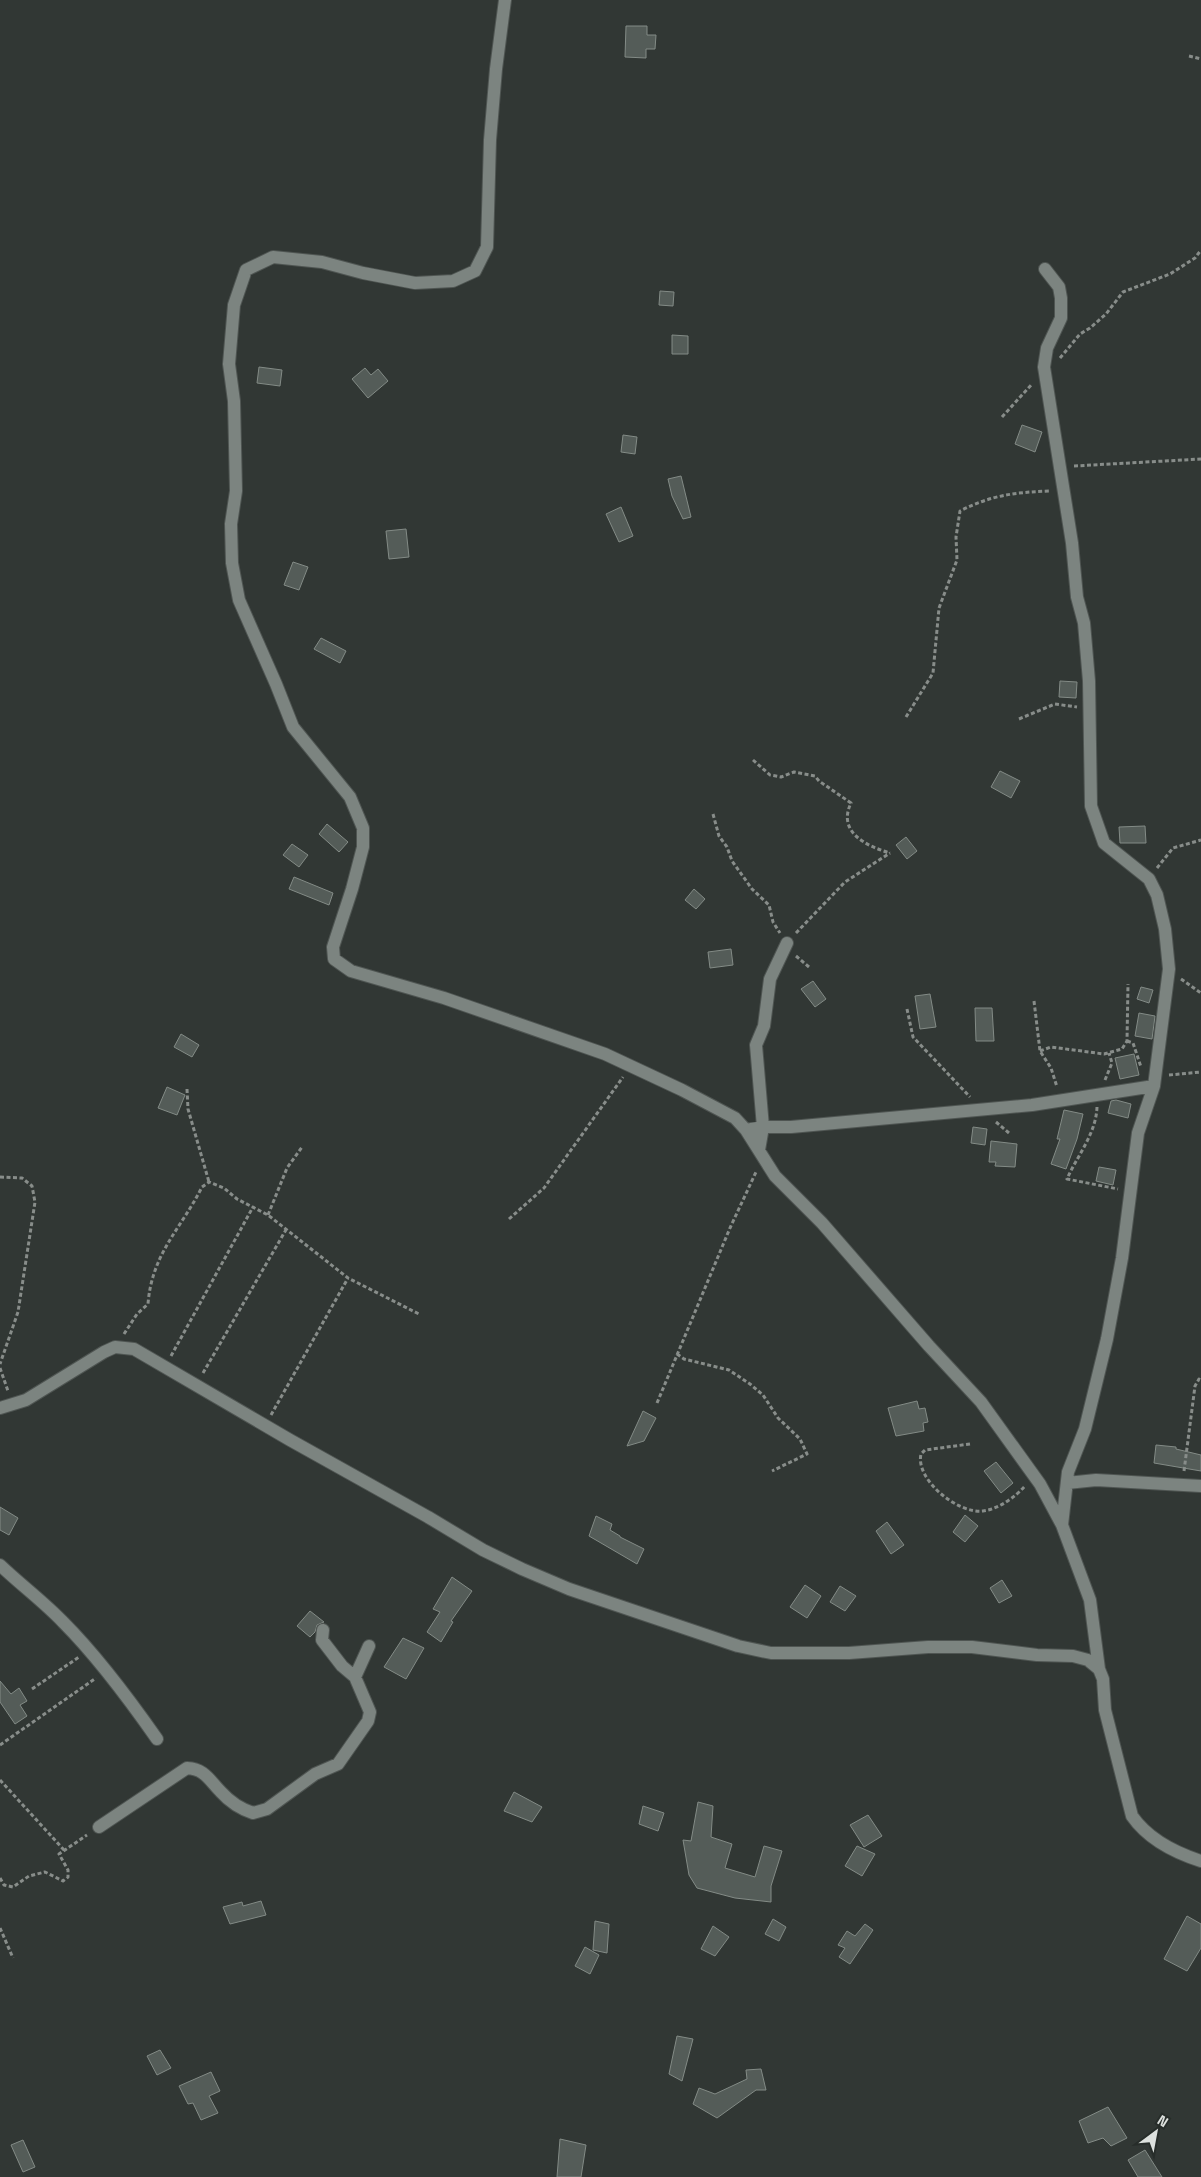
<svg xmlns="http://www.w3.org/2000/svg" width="1201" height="2177" font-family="'Space Grotesk',sans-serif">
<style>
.building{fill:#545c58;stroke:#838b86}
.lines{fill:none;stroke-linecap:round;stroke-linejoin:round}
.street-casing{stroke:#4f5552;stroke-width:14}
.path{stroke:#888d8a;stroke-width:3;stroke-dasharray:4 2.5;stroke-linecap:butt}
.street{stroke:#7c8480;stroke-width:12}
</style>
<rect width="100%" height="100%" fill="#313734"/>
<path class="building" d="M 626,26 L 647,26 L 647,35 L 656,35 L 655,49 L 646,49 L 646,58 L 625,57 Z
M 660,291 L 674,292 L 673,306 L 659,305 Z
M 672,335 L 688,336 L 688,354 L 672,354 Z
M 259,367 L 282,370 L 280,386 L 257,383 Z
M 365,368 L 371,375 L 378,369 L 388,381 L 368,398 L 352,379 Z
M 1022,425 L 1042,432 L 1035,452 L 1015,444 Z
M 623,435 L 637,437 L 635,454 L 621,452 Z
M 681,476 L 691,517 L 683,519 L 672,496 L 668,479 Z
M 621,507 L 633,536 L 619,542 L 606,514 Z
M 406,529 L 409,557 L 389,559 L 386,531 Z
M 293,562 L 308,567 L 299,590 L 284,585 Z
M 321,638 L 346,651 L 340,663 L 314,649 Z
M 1060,681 L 1077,682 L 1076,698 L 1059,697 Z
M 1000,771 L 1020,781 L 1011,798 L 991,787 Z
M 327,824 L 348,842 L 339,852 L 319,834 Z
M 1145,826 L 1146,843 L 1120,843 L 1119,827 Z
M 906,837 L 917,851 L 907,859 L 896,845 Z
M 292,844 L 308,855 L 299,867 L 283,855 Z
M 294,877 L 333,893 L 329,905 L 289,889 Z
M 694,889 L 705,899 L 696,909 L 685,900 Z
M 731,949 L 733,965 L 710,968 L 708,952 Z
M 813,981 L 826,999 L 815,1007 L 801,989 Z
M 1141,987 L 1153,990 L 1149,1003 L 1137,999 Z
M 930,994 L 936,1027 L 920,1029 L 915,996 Z
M 975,1008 L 992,1008 L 994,1041 L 976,1041 Z
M 1139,1013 L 1155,1016 L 1152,1039 L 1135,1036 Z
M 181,1034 L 199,1045 L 192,1057 L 174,1047 Z
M 1134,1054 L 1139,1075 L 1120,1079 L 1115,1058 Z
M 167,1087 L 185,1095 L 177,1115 L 158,1108 Z
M 1116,1100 L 1131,1104 L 1128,1118 L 1108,1113 L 1111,1101 Z
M 1064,1110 L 1083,1114 L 1077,1139 L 1066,1169 L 1051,1164 L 1060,1139 L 1057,1139 Z
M 973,1127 L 987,1129 L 985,1145 L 971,1143 Z
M 991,1141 L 1017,1144 L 1015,1167 L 995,1166 L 996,1162 L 989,1162 Z
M 1099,1167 L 1116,1170 L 1113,1185 L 1096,1181 Z
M 917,1401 L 919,1409 L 925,1408 L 928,1422 L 923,1423 L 924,1431 L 896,1436 L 888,1408 Z
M 643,1411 L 656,1418 L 644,1441 L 627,1446 Z
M 1156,1445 L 1176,1447 L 1176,1449 L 1201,1455 L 1201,1471 L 1154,1463 Z
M 996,1462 L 1013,1483 L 1001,1493 L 984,1471 Z
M 0,1507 L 18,1518 L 9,1535 L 0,1530 Z
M 965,1515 L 978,1526 L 965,1542 L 953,1532 Z
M 596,1516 L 612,1524 L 610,1530 L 620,1536 L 620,1537 L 644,1549 L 637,1564 L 589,1536 Z
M 887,1522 L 904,1545 L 891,1554 L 876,1531 Z
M 452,1577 L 472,1591 L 451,1621 L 453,1622 L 441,1642 L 427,1632 L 440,1612 L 433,1609 Z
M 1002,1580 L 1012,1596 L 999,1603 L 990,1588 Z
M 805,1585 L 821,1596 L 807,1618 L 790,1607 Z
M 840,1586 L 856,1596 L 845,1611 L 830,1602 Z
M 310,1611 L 324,1622 L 317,1625 L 315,1632 L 310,1637 L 297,1626 Z
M 403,1638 L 424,1648 L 406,1679 L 384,1667 Z
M 0,1681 L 11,1694 L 19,1688 L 27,1701 L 20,1705 L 27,1716 L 15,1724 L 0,1702 Z
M 514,1792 L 542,1807 L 532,1822 L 504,1811 Z
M 698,1802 L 713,1806 L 711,1837 L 732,1844 L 725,1868 L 755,1877 L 764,1846 L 782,1851 L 771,1886 L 771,1902 L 735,1898 L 697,1888 L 689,1875 L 683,1840 L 691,1841 Z
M 643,1806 L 664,1813 L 658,1831 L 639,1824 Z
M 868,1815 L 882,1836 L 864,1847 L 850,1825 Z
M 857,1846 L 875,1854 L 862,1876 L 845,1866 Z
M 261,1901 L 266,1915 L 230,1924 L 223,1907 L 242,1902 L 243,1906 Z
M 1187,1916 L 1201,1924 L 1201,1948 L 1187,1971 L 1164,1959 Z
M 773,1919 L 786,1927 L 779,1941 L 765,1934 Z
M 595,1921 L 609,1924 L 607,1953 L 593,1950 Z
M 865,1924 L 873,1930 L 850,1964 L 839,1957 L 845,1948 L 838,1945 L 847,1931 L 855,1936 Z
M 713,1926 L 729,1937 L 715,1956 L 701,1949 Z
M 585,1947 L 599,1955 L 590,1974 L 575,1966 Z
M 677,2036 L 693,2039 L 682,2081 L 669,2074 Z
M 160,2050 L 171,2068 L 157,2075 L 147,2056 Z
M 761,2069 L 766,2090 L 756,2090 L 717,2118 L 693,2104 L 699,2088 L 715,2094 L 747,2079 L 746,2070 Z
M 211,2072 L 220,2091 L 209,2096 L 218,2113 L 201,2120 L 193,2103 L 188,2104 L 179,2086 Z
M 1108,2107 L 1127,2138 L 1111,2146 L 1103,2138 L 1088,2143 L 1079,2121 Z
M 560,2139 L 586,2145 L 581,2177 L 557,2177 Z
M 23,2140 L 35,2167 L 23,2172 L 11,2145 Z
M 1145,2150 L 1162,2177 L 1138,2177 L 1128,2160 Z"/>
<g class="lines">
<defs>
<path id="street" d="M 505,0 L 496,69 L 490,140 L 487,247 L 475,271 L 453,281 L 415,283 L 363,273 L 322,262 L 273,257 L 246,270 L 234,305 L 229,364 L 234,401 L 236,491 L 231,524 L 232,563 L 239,600 L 276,684 L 293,727 L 350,797 L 363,828 L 363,847 L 352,889 L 333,947 L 334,959 L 351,971 L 444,998 L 605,1054 L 682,1090 L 735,1118 L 746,1130 L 775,1176 L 822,1223 L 929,1346 L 981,1402 L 1040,1484 L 1062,1525 L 1090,1600 L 1099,1669
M 1045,269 L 1059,287 L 1061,298 L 1061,318 L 1047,348 L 1044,367 L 1072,543 L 1077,597 L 1084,623 L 1089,681 L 1091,806 L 1104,843 L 1149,879 L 1157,895 L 1165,929 L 1169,969 L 1154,1086 L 1138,1133 L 1122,1258 L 1107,1339 L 1085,1429 L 1068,1472 L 1062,1525
M 746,1130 L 763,1127 L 791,1127 L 1032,1105 L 1154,1086
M 759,1150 L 763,1127 L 756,1045 L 764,1026 L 770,979 L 787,943
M 0,1408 L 26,1400 L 104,1352 L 115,1347 L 134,1349 L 290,1440 L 428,1517 L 483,1550 L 522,1569 L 569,1589 L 738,1646 L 771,1653 L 849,1653 L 928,1647 L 972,1647 L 1037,1655 L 1073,1656 L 1088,1660 L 1099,1669 L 1103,1679 L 1105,1710 L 1132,1816 C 1148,1839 1176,1853 1201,1861
M 1067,1483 L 1096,1480 L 1201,1486
M 0,1565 C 21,1585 44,1602 63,1622 C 98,1657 129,1699 157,1739
M 355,1677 L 369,1646
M 99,1827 L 187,1768 C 205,1769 209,1780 221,1792 C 229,1801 241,1809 253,1813 L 267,1809 L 315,1774 L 338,1764 L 368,1721 L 370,1712 L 355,1677 L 342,1666 L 322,1640 L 323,1630"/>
</defs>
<use href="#street" class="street-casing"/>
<path class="path" d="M 1189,56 L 1201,59
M 1060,358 L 1080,334 L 1090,328 L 1106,314 L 1123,292 L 1170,274 L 1195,258 L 1201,250
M 1002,417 L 1032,384
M 1074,466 L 1201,459
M 906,717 L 933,673 L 939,608 L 957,560 L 956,537 L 960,511 C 991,495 1017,492 1051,491
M 1019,719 L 1055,704 L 1077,707
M 753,760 L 770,775 L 781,777 L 794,772 L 815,776 L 819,781 L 851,803 C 837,832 866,846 890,853
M 713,814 L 719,836 L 727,847 L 732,861 L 752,889 L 769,905 L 773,922 L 780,933
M 1157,868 L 1173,848 L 1201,840
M 796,933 L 845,882 L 890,853
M 796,956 L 809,967
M 1181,979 L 1201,993
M 1034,1001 L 1040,1051 L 1051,1068 L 1057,1087
M 907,1009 L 913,1037 L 970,1097
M 1127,1041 L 1133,1043 L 1141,1067
M 1040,1051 L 1051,1047 L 1104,1054 L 1122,1049 L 1127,1041 L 1128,984
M 1169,1075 L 1201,1072
M 1105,1080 L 1112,1063 L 1109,1053
M 187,1089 L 188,1109 L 209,1182
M 1097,1107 C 1096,1134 1077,1156 1067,1179 L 1118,1189
M 996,1122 L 1009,1133
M 0,1177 L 22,1178 L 32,1186 L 35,1202 L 18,1312 L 0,1364
M 268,1215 L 287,1168 L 302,1147
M 509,1219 L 544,1188 L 623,1077
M 124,1334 L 137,1314 L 148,1304 C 152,1253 181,1229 202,1187 L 209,1182 L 224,1188 L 237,1199 L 268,1215 L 348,1278 L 419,1314
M 677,1354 L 684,1359 L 729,1370 L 750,1384 L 763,1395 L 778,1418 L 800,1439 L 807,1454 L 772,1471
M 171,1356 L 253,1207
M 0,1368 L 8,1391
M 203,1373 L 287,1228
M 657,1403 L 730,1228 L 756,1172
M 271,1415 L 348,1278
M 970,1444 L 925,1450 L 921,1454 C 915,1479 957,1514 983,1511 C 999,1509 1015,1497 1025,1486
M 1184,1471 L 1195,1386 L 1199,1379 L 1201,1380
M 32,1689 L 79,1657
M 0,1745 L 96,1678
M 0,1780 L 64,1850
M 0,1878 L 4,1885 L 13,1887 L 29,1876 L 45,1872 L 63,1881 L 68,1877 L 68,1870 L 59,1854 L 87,1835
M 0,1928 L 13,1958"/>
<use href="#street" class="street"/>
</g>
<g transform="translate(1156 2132) rotate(32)" stroke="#272d2a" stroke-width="4" paint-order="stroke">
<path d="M0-4L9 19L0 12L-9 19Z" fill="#dde1de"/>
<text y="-8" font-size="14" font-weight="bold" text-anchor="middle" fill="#dde1de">N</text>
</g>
</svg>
